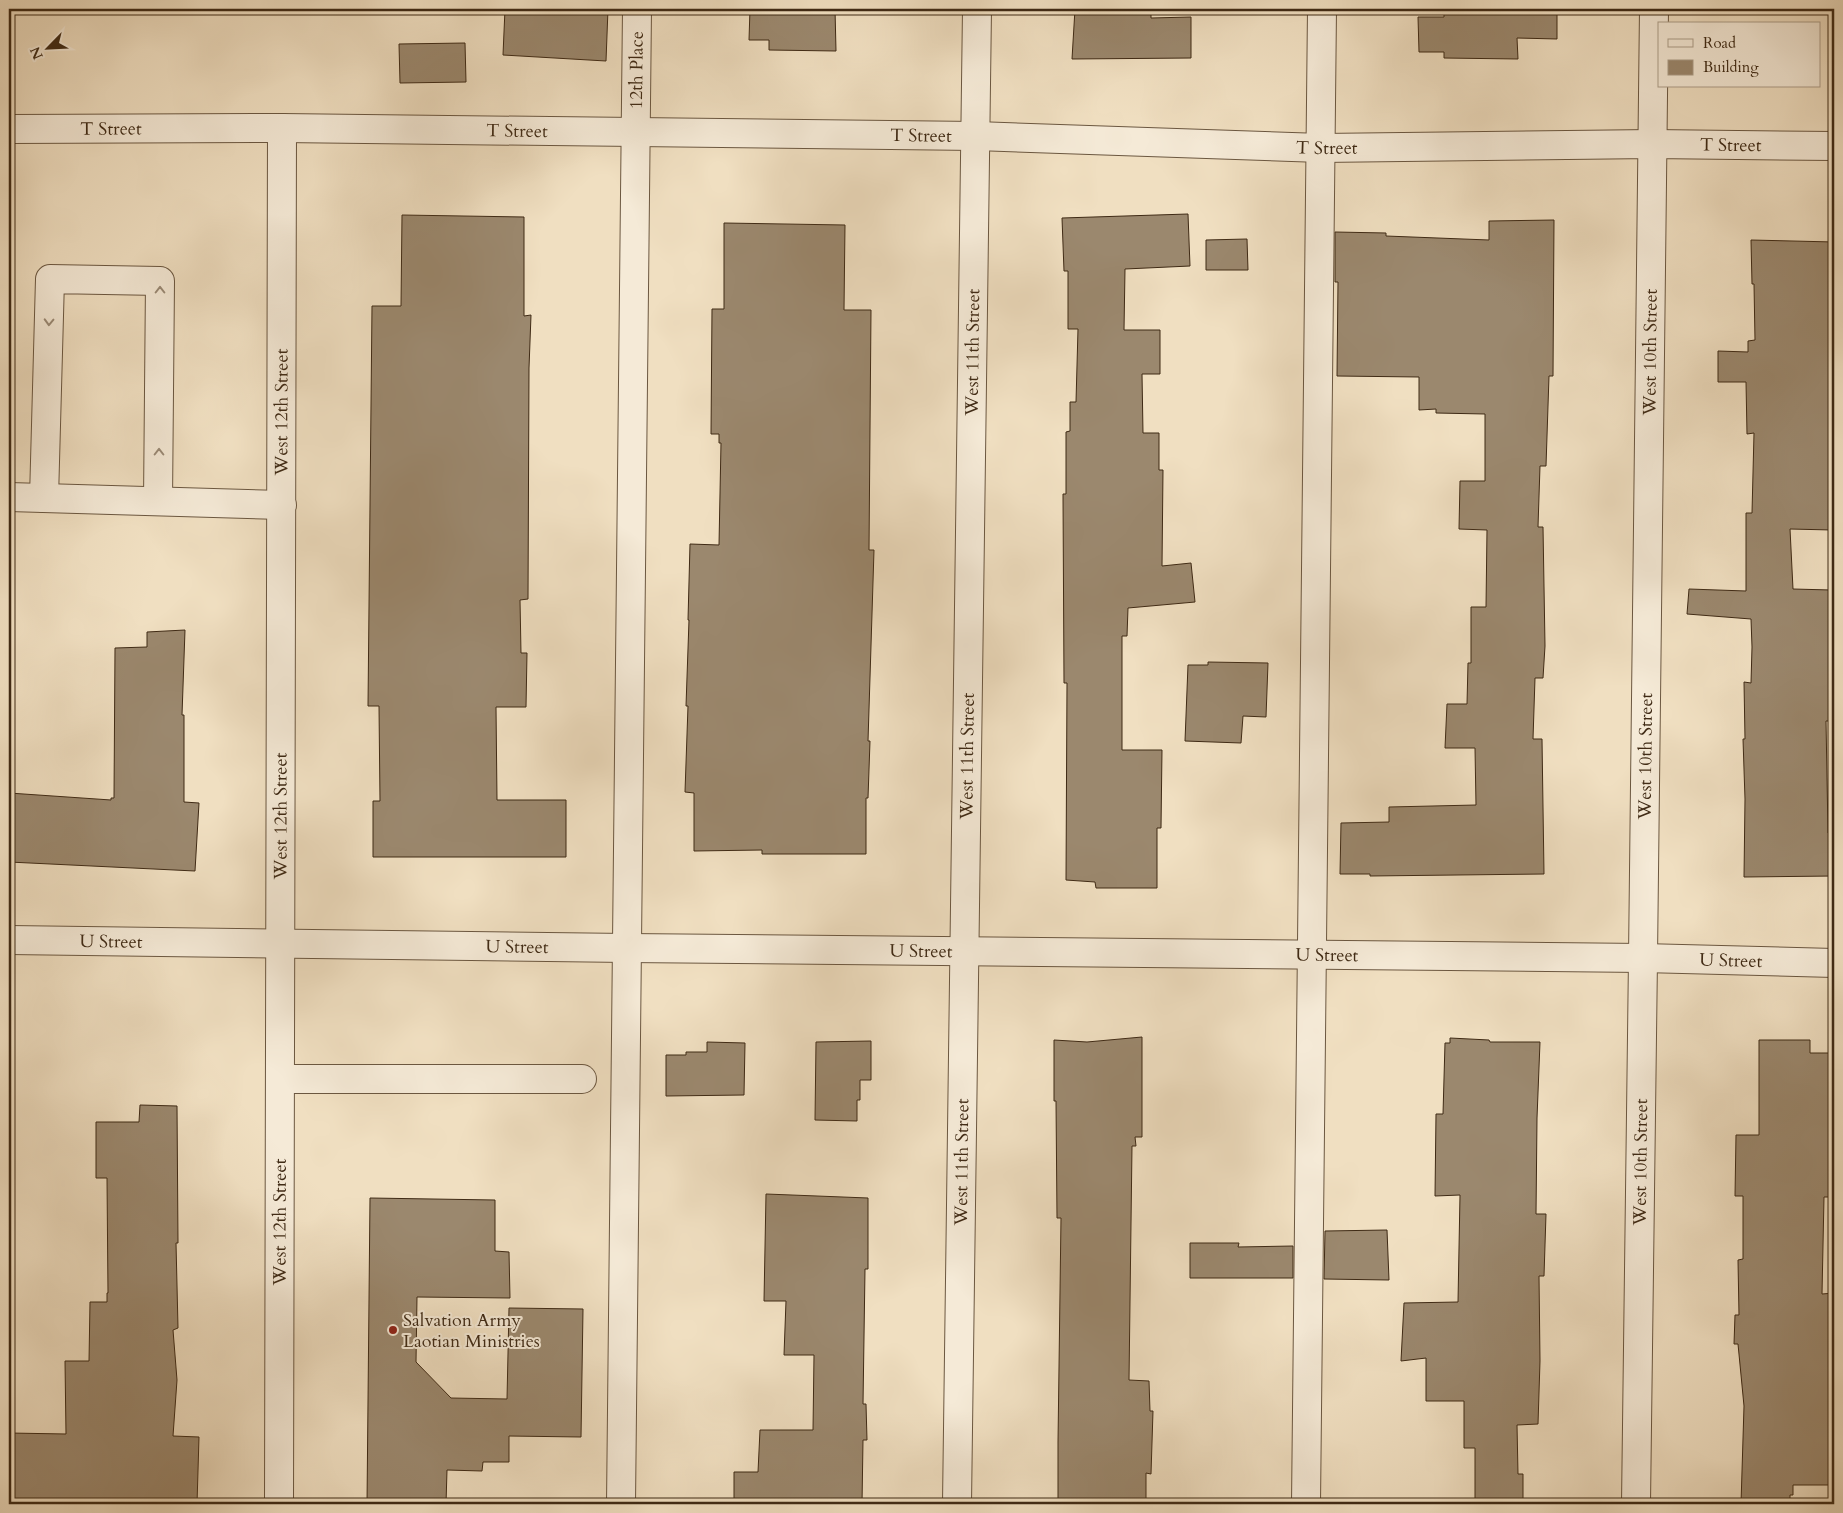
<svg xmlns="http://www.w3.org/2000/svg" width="1843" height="1513" font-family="Cardo,serif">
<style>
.building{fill:#9b886e;stroke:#3f2a15}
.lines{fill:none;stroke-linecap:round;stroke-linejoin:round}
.minor-casing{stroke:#6b5740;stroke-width:30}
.minor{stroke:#f5ead7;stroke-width:28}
.oneway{stroke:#9a8a76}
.poi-dot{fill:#8f2418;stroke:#f5ead7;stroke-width:2}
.labels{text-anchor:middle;stroke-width:4;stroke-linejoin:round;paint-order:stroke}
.street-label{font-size:18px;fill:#3f2a15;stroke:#f5ead7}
.poi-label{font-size:18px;fill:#3f2a15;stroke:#f5ead7;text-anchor:start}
</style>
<rect width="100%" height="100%" fill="#f0dfc1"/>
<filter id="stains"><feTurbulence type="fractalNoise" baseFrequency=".004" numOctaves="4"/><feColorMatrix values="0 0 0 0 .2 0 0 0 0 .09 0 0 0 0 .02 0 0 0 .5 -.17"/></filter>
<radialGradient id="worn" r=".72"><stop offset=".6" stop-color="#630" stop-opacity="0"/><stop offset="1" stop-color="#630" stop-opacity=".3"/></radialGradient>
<path class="building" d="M 505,9 L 608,9 L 606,61 L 503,55 Z
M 750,9 L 835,9 L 836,51 L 769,50 L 769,40 L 749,40 Z
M 1075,9 L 1151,9 L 1151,18 L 1191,17 L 1191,58 L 1072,59 Z
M 1483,9 L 1557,9 L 1557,39 L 1517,38 L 1518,59 L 1444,58 L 1444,52 L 1419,52 L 1418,17 L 1444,17 L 1444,11 L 1483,11 Z
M 465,43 L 466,82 L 400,83 L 399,44 Z
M 1188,214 L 1190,266 L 1125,269 L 1124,330 L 1160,330 L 1160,374 L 1142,374 L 1143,433 L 1159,433 L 1159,470 L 1163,470 L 1162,566 L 1191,563 L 1195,602 L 1128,608 L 1127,636 L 1122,636 L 1122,750 L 1162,750 L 1161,828 L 1157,828 L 1157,888 L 1096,888 L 1095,882 L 1066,880 L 1067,683 L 1064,683 L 1063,494 L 1066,494 L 1066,432 L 1070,431 L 1070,402 L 1076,402 L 1078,329 L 1068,329 L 1068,271 L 1064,271 L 1062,218 Z
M 402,215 L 524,217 L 524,316 L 531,315 L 529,368 L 528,599 L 520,600 L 521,653 L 527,653 L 526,707 L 496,707 L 497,800 L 566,800 L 566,857 L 373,857 L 373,801 L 380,801 L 379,706 L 368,706 L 372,306 L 401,306 Z
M 1554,220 L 1553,376 L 1549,376 L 1546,466 L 1540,466 L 1538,527 L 1543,527 L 1545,646 L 1543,678 L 1535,678 L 1533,739 L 1542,739 L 1544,874 L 1370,876 L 1370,874 L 1340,874 L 1341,823 L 1389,822 L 1389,807 L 1476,805 L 1475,748 L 1445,748 L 1447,704 L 1467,704 L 1468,663 L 1471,663 L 1471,607 L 1486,607 L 1487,530 L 1459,529 L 1460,481 L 1485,481 L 1485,414 L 1436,413 L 1436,409 L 1419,410 L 1419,377 L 1337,376 L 1338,282 L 1335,282 L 1335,232 L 1386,233 L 1386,236 L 1489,240 L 1489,221 Z
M 724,223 L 845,225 L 844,310 L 871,310 L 869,550 L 874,550 L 868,741 L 870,741 L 868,798 L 866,798 L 866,854 L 762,854 L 762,850 L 694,851 L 694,793 L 685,792 L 688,706 L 686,706 L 689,620 L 688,620 L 690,544 L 719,545 L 721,443 L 719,443 L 719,434 L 711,434 L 712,309 L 724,309 Z
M 1247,239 L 1248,270 L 1206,270 L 1206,240 Z
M 1751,240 L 1834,242 L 1834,468 L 1832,530 L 1790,529 L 1793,589 L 1831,590 L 1834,721 L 1826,721 L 1828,833 L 1834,833 L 1834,876 L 1744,877 L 1745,799 L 1743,739 L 1745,739 L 1744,682 L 1751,683 L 1752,647 L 1751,619 L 1687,614 L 1689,589 L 1746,591 L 1746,513 L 1752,513 L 1754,433 L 1747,434 L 1746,382 L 1718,382 L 1718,351 L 1748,352 L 1748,341 L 1755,340 L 1754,284 L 1752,284 Z
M 185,630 L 182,715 L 184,715 L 184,802 L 199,803 L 195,871 L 9,862 L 9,793 L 111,800 L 111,798 L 114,798 L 115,648 L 147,647 L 147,632 Z
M 1208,662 L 1268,663 L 1266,717 L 1243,716 L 1241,743 L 1185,741 L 1188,665 L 1208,665 Z
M 1142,1037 L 1142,1137 L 1135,1137 L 1136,1146 L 1132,1146 L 1129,1380 L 1149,1381 L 1150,1411 L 1153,1411 L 1151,1474 L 1146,1473 L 1146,1504 L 1058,1504 L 1058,1442 L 1061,1218 L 1057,1218 L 1056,1101 L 1054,1101 L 1054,1040 L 1087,1042 Z
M 1450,1038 L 1489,1040 L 1490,1042 L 1540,1042 L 1537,1118 L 1536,1214 L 1546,1214 L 1544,1276 L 1539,1276 L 1540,1361 L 1538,1424 L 1517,1425 L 1518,1474 L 1523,1474 L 1523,1504 L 1475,1504 L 1475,1448 L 1464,1448 L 1464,1401 L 1426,1401 L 1426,1358 L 1401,1361 L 1404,1303 L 1458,1302 L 1460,1195 L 1435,1196 L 1436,1114 L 1443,1114 L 1445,1043 L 1450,1043 Z
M 1759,1040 L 1810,1040 L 1810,1053 L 1834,1053 L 1834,1197 L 1824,1197 L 1822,1294 L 1834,1293 L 1834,1485 L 1793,1485 L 1793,1495 L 1790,1495 L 1790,1504 L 1741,1504 L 1744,1406 L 1738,1344 L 1734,1344 L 1735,1315 L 1739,1315 L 1738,1260 L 1743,1259 L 1743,1196 L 1735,1196 L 1736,1135 L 1759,1135 Z
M 871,1041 L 871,1080 L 860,1080 L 860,1100 L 857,1100 L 857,1121 L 815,1120 L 816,1042 Z
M 707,1042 L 745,1043 L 744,1095 L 666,1096 L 666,1055 L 686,1055 L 686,1052 L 707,1052 Z
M 140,1105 L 177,1106 L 178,1243 L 176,1243 L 178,1328 L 173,1330 L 177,1380 L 173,1436 L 199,1437 L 197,1504 L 9,1504 L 9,1433 L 66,1434 L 65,1361 L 89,1361 L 90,1302 L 107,1302 L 107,1293 L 108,1293 L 107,1178 L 96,1178 L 96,1122 L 139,1122 Z
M 766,1194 L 868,1198 L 868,1269 L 865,1269 L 863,1404 L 866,1404 L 867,1440 L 863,1440 L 862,1504 L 734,1504 L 734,1472 L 758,1472 L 760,1430 L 813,1430 L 814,1355 L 784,1355 L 786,1301 L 764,1301 Z
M 370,1198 L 495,1200 L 495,1251 L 509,1252 L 510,1298 L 417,1297 L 416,1362 L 451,1398 L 507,1399 L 509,1308 L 583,1309 L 581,1437 L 509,1436 L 509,1462 L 483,1462 L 482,1471 L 447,1470 L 446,1504 L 367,1504 Z
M 1387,1230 L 1389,1280 L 1324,1279 L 1325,1231 Z
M 1190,1243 L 1239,1243 L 1238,1247 L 1293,1246 L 1293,1278 L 1190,1278 Z"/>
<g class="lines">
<defs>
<g id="minor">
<path id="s1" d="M 9,129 L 282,128 L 976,136 L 1321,148 L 1652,144 L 1834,146"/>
<path d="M 9,497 L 282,505"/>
<path d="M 44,498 L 50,279 L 160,281 L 158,501"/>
<path id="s2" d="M 9,940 L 627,948 L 1643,958 L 1834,963"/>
<path d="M 281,1079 L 582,1079"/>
<path id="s3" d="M 279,1504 L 282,128"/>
<path id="s4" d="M 621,1504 L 637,9"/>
<path id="s5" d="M 957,1504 L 977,9"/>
<path d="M 1306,1504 L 1322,9"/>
<path id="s6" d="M 1636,1504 L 1643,958 L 1654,9"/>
</g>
</defs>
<use href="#minor" class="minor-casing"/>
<use href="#minor" class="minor"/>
</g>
<defs><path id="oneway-chevron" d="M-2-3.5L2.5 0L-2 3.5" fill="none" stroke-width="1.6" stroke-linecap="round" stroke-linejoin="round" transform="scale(1.25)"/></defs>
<g class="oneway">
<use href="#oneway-chevron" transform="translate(160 290) rotate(-90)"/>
<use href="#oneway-chevron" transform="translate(49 322) rotate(92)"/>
<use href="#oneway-chevron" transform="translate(159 452) rotate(-90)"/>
</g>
<circle class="poi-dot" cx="393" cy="1330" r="5"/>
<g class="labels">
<g class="street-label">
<text dy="6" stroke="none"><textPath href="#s4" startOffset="1434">12th Place</textPath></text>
<text dy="6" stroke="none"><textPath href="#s1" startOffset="102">T Street</textPath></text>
<text dy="6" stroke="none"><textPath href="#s1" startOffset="508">T Street</textPath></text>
<text dy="6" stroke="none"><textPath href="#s1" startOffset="912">T Street</textPath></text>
<text dy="6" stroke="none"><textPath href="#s1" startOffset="1722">T Street</textPath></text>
<text dy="6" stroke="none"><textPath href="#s1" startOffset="1318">T Street</textPath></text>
<text dy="6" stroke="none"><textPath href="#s5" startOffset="1152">West 11th Street</textPath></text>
<text dy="6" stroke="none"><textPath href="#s6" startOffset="1152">West 10th Street</textPath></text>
<text dy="6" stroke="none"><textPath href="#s3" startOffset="1092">West 12th Street</textPath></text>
<text dy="6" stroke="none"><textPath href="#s5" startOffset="748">West 11th Street</textPath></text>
<text dy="6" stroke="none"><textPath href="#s6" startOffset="748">West 10th Street</textPath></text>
<text dy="6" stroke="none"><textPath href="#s3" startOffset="688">West 12th Street</textPath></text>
<text dy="6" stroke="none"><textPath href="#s2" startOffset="102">U Street</textPath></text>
<text dy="6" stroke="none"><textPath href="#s2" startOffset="508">U Street</textPath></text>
<text dy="6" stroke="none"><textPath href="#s2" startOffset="912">U Street</textPath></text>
<text dy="6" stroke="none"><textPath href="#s2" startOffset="1318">U Street</textPath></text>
<text dy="6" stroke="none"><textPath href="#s2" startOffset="1722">U Street</textPath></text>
<text dy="6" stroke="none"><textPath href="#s5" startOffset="342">West 11th Street</textPath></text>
<text dy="6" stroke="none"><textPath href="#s6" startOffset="342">West 10th Street</textPath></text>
<text dy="6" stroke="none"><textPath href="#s3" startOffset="282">West 12th Street</textPath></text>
</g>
<g class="poi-label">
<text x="403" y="1326">Salvation Army<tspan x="403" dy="21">Laotian Ministries</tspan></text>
</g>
</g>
<rect width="1843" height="1513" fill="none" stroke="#f0dfc1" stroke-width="30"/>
<rect x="10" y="10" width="1823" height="1493" fill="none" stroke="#3f2a15" stroke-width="2.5"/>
<rect x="15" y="15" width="1813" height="1483" fill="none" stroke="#3f2a15"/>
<rect x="1658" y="22" width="162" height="65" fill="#f5ead7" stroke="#ac9d89"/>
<rect x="1668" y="39" width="25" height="8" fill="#f5ead7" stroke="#ac9d89"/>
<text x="1703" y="48" font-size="15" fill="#3f2a15">Road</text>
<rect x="1668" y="60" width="25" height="15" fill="#9b886e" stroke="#ac9d89"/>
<text x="1703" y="72" font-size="15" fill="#3f2a15">Building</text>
<g transform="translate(48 48) rotate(246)" stroke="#f5ead7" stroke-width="4" paint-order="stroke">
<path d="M0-4L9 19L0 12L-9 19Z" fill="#3f2a15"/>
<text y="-8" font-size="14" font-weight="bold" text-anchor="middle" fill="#3f2a15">N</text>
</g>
<rect width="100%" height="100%" filter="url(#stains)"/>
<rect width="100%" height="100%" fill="url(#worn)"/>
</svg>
